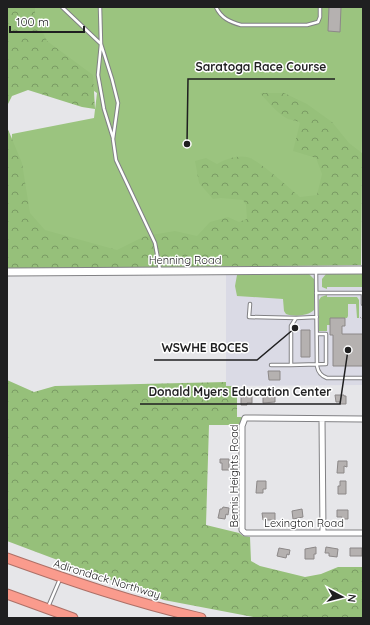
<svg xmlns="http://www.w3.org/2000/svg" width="370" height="625" font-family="Quicksand,sans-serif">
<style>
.built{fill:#dadae5}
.grass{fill:#9bc47f}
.forest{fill:url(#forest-crowns)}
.building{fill:#b5b1b0;stroke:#8c8888}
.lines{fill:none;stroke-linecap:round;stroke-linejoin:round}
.lane-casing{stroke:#818184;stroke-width:4.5}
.street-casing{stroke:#818184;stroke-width:7}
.secondary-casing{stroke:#818184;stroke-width:9}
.highway-casing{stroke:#ad7067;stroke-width:11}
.path{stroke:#9c9c9f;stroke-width:1;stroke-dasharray:2 2;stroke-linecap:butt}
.lane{stroke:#fff;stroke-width:2.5}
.street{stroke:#fff;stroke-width:5}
.secondary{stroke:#fff;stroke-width:7}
.highway{stroke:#fa9b8d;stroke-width:9}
.labels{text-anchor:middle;stroke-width:3;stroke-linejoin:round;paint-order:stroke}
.street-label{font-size:11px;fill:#1f1f20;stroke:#fff}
.leader{fill:none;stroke:#1f1f20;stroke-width:1.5}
.callout-dot{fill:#1f1f20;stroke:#fff;stroke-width:1.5}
.callout-label{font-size:12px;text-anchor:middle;font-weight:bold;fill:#1f1f20;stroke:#fff;stroke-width:3;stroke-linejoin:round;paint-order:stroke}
</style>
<defs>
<pattern id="forest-crowns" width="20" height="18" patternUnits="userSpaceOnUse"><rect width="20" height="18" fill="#96c07a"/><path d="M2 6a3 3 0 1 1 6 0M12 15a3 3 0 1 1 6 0" fill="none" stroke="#7a9b64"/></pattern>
</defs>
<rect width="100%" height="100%" fill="#e6e6e9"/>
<path class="built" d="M 363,274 L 363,385 L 226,386 L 226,275 Z"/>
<path class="grass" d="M 7,7 L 363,7 L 361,265 L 8,268 L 12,134 L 94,118 L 97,93 L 7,32 Z
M 309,274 L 314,279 L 314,310 C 308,316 294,317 286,314 L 284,311 L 283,299 L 237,296 L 235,286 L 237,275 Z
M 326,274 L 363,274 L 363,287 L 327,287 L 327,289 L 322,287 L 322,279 Z
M 327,295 L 327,297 L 357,297 L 359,300 L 359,318 L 357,318 L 356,304 L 348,304 L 348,316 L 347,318 L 331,318 L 330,325 L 327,325 L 327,331 L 319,331 L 319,300 L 321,297 Z"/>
<path class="forest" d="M 7,7 L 35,7 L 35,16 L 47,41 L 93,75 L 95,109 L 82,107 L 28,90 L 12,96 L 7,106 Z
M 260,93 L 284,93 L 307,104 L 332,122 L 349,143 L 362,153 L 361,265 L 7,268 L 7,127 L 22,163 L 30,213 L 45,230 L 117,250 L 145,236 L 175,231 L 197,236 L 210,222 L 228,217 L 239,222 L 247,219 L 246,205 L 243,200 L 221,198 L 213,199 L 199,183 L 195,161 L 206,158 L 217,164 C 226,159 237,155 247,157 C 258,159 290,189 300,197 L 317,195 L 322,174 L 316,158 L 293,151 L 300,123 C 296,119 291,121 286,118 C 276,112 268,102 260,93 Z
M 7,380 L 34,392 L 55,386 L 226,382 L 226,386 L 237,386 L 237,417 L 245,417 L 239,425 L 209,425 L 206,525 L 239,533 L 243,536 L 250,537 L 251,561 L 260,566 L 305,577 L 321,574 L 338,567 L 363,567 L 363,618 L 259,618 L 164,600 L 7,541 Z"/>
<path class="building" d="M 329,7 L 341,7 L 340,32 L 328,31 Z
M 330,318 L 345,318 L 345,326 L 342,326 L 342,334 L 363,334 L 363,366 L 333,366 L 333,335 L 330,335 Z
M 301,330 L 310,330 L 310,357 L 301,357 Z
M 268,371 L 280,371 L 280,380 L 269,380 Z
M 263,395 L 275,397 L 275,402 L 263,403 Z
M 335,395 L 344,395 L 344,396 L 346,396 L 346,404 L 340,404 L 340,402 L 336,402 Z
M 244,396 L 252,396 L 252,403 L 247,403 L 247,405 L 241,405 L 241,397 L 244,397 Z
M 220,459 L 229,459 L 229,470 L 222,470 L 222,463 L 220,463 Z
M 338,461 L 347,461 L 347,467 L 344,466 L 344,473 L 337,473 Z
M 257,481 L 266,481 L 266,489 L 263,489 L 263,493 L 256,493 Z
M 340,481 L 346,481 L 346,494 L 338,494 L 338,486 L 340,486 Z
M 223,507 L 229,508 L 228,515 L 226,514 L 225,519 L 218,518 L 220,509 L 222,509 Z
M 302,509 L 303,517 L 293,519 L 292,511 Z
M 337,510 L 348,510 L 348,519 L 342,519 L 342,517 L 337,517 Z
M 262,513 L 275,513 L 275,520 L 263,520 Z
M 316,547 L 316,554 L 314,554 L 314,559 L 305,559 L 305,549 Z
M 326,547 L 338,549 L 337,557 L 329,556 L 329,553 L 325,553 Z
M 279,548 L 290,550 L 289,555 L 287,554 L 286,558 L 277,556 Z
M 350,548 L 362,548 L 362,556 L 350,556 Z"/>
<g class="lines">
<defs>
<path id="lane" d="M 62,7 L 101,44 L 98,75 L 104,109 L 113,138
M 100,7 L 101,44 L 112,79 L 118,103 L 113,139 L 116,160 L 155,243 L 160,270
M 216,7 C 221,18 230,22 241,25 L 307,25 L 318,22 L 320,17 L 320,7
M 316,271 L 317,366 C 318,372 321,376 327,378 L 363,378
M 316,293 L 363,293
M 363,293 L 363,304
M 250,304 L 249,317 L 296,318 L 317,317
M 296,318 L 291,326 L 291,365 L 326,364 L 326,334 L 317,334
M 271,365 L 291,365
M 48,607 L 60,579"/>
<path id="street" d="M 322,419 L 323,533
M 363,419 L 245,418 L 242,426 L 242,530 L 245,533 L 363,533"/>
<path id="secondary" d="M 7,272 L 363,270"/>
<path id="highway" d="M 7,558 C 71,581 135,603 201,618
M 7,594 L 73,618"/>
</defs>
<use href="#lane" class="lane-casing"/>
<use href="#street" class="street-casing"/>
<use href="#secondary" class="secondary-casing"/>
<use href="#highway" class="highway-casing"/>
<path class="path" d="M 360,317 L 363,320"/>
<use href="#lane" class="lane"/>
<use href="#street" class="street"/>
<use href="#secondary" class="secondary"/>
<use href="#highway" class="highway"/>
</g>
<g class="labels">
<g class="street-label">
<text x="185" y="264">Henning Road</text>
<text transform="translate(234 476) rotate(-90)" y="4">Bemis Heights Road</text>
<text x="304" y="527">Lexington Road</text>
<text transform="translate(107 579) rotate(17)" y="4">Adirondack Northway</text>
</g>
</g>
<path class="leader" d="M187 144L188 79H335M295 328L257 360H154M348 350L340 404H140"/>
<g class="callout-dot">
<circle cx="187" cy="144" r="4"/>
<circle cx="295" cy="328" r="4"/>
<circle cx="348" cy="350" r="4"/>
</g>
<g class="callout-label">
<text x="261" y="71">Saratoga Race Course</text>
<text x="205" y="352">WSWHE BOCES</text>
<text x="240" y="396">Donald Myers Education Center</text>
</g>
<rect width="370" height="625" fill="none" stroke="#1f1f20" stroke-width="16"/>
<g transform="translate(342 597) rotate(97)" stroke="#ffffff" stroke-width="3" paint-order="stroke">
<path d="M0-3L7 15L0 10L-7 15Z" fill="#1f1f20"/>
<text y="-6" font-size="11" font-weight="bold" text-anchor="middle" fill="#1f1f20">N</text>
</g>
<path d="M10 26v6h74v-6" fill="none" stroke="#1f1f20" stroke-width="2"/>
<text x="16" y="26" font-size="12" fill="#1f1f20" stroke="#ffffff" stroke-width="3" paint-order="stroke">100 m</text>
</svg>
